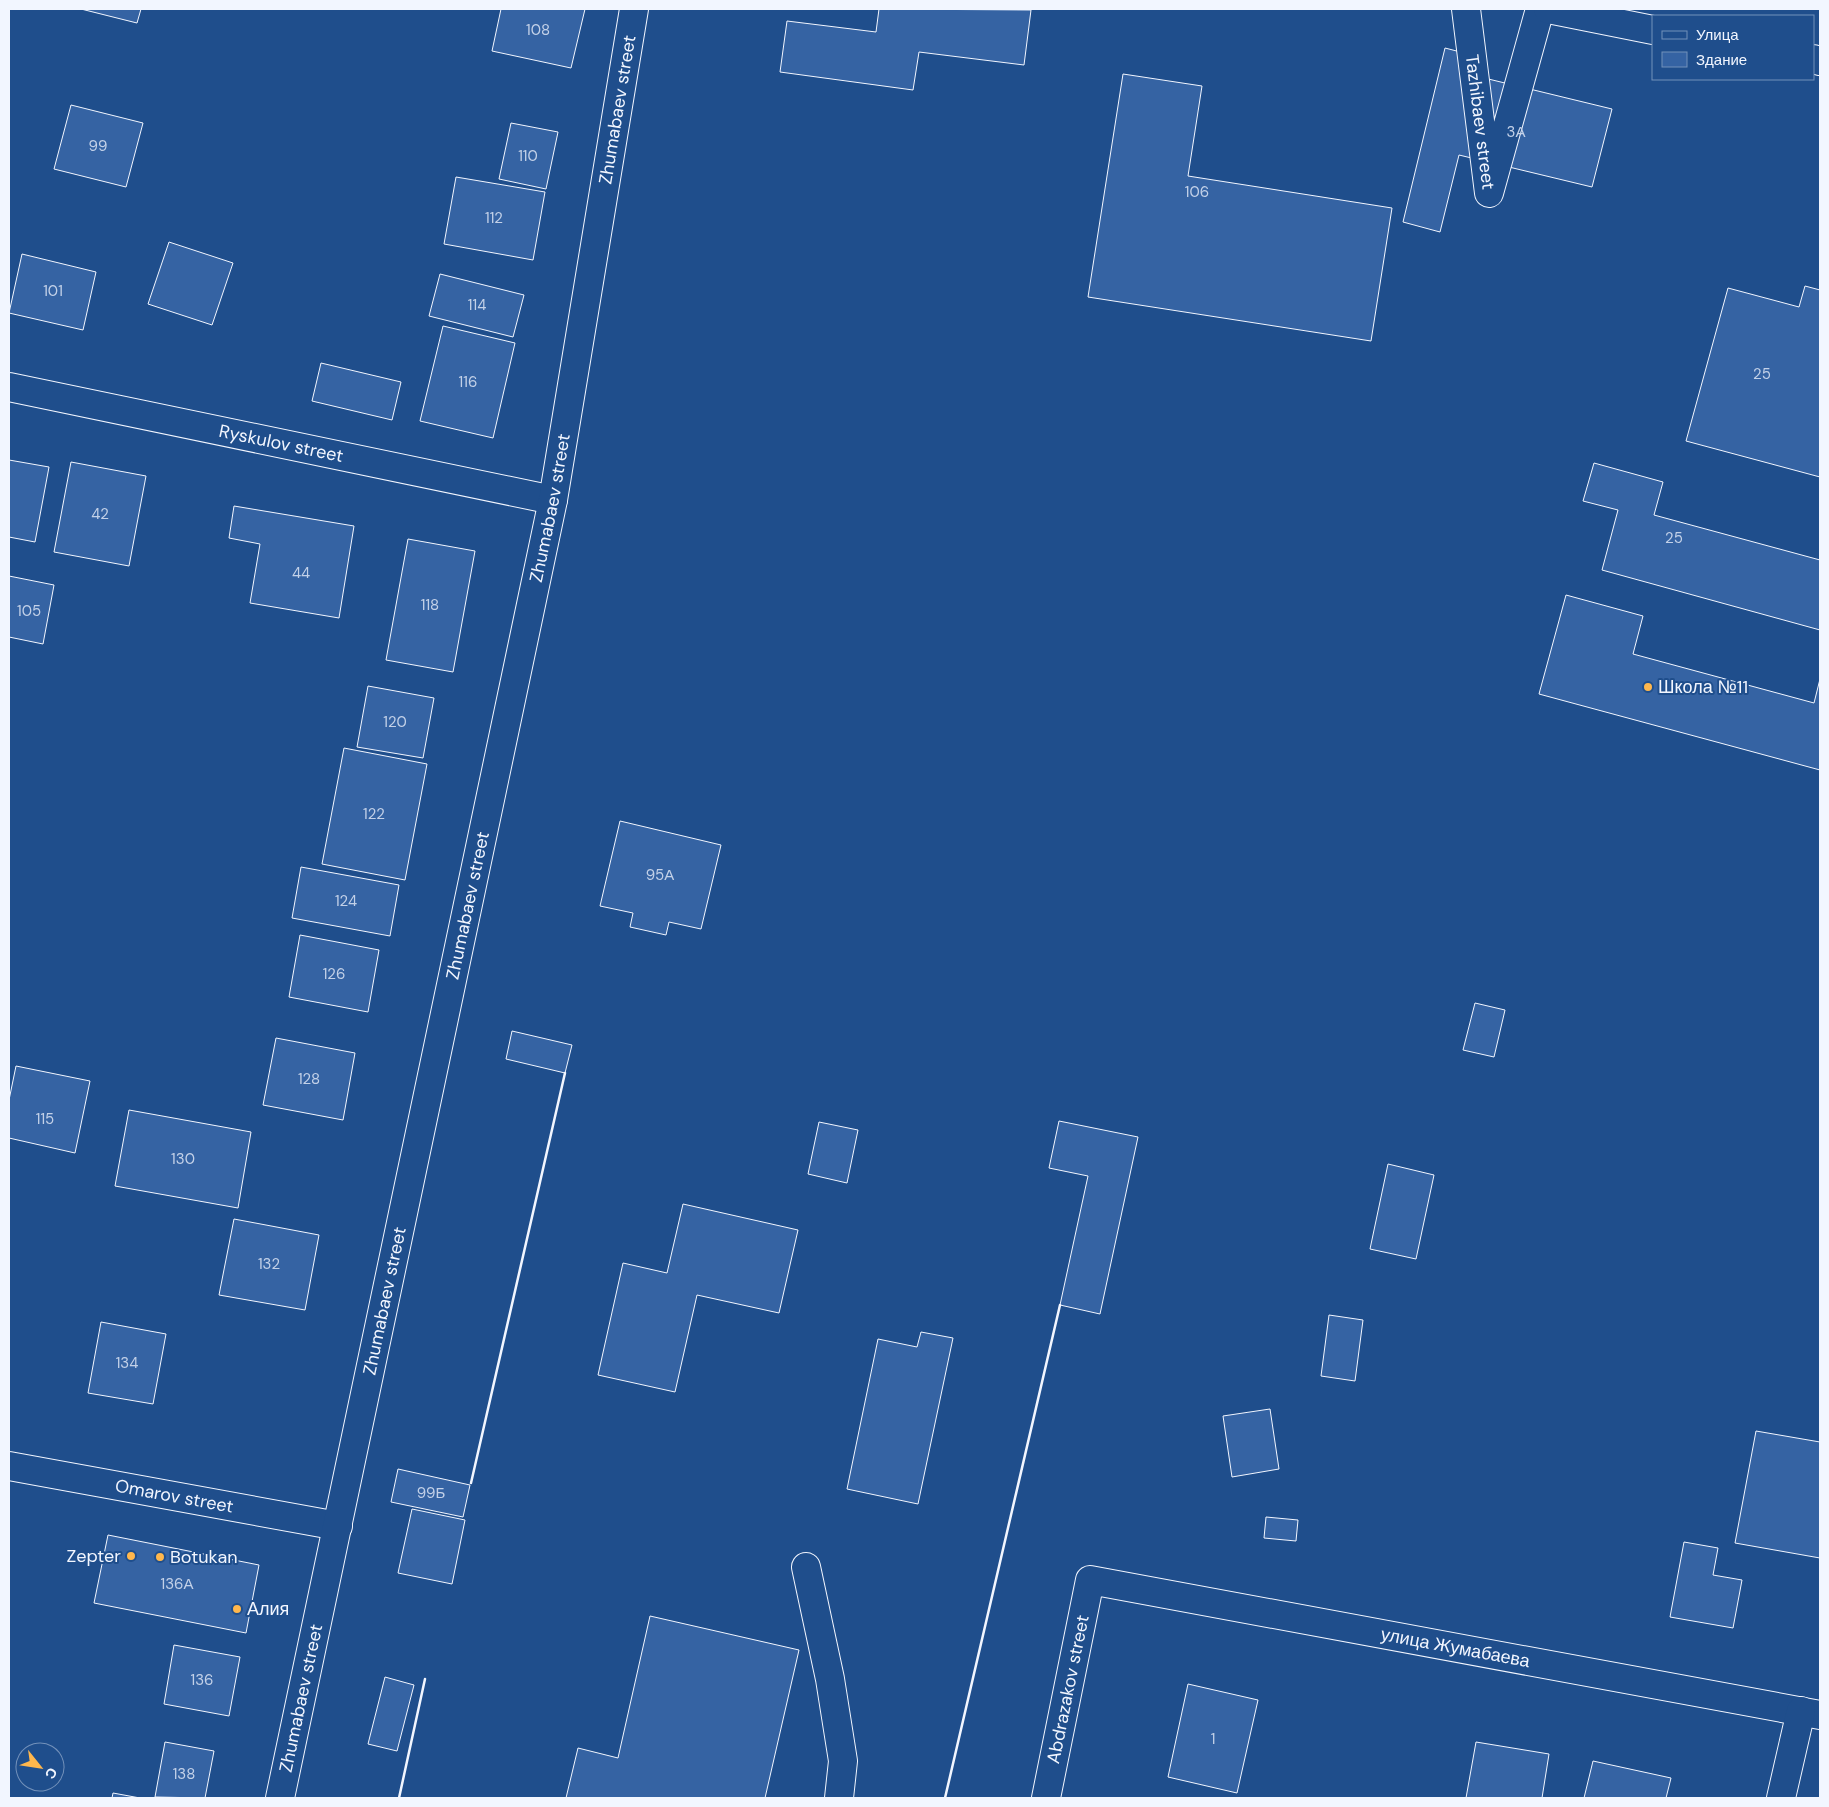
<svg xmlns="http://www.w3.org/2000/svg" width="1829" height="1807" font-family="'DM Sans',sans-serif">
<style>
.building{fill:#3563a3;stroke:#f2f6ff}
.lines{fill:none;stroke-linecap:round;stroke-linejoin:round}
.minor-casing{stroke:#f2f6ff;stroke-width:30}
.minor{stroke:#1f4e8c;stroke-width:28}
.wall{stroke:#f2f6ff;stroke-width:2.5}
.poi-dot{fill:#ffb74d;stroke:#1f4e8c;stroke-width:2}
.labels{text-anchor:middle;stroke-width:4;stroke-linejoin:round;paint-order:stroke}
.number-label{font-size:15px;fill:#c3d1e8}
.street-label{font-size:18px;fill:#f2f6ff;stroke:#1f4e8c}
.poi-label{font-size:18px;fill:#f2f6ff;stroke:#1f4e8c;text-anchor:start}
</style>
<rect width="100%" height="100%" fill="#1f4e8c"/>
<path class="building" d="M 81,9 L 141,9 L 137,23 Z
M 501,9 L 585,9 L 571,68 L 492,51 Z
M 879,9 L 1031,10 L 1024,65 L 919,52 L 913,90 L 780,72 L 787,21 L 876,32 Z
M 1445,48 L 1480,57 L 1476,76 L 1612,109 L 1592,187 L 1459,155 L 1440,232 L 1403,222 Z
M 1123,74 L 1202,86 L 1188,176 L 1392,208 L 1371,341 L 1088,297 Z
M 71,105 L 143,123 L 126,187 L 54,169 Z
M 511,123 L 558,132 L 546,189 L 499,179 Z
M 456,177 L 545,192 L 533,260 L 444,244 Z
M 169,242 L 233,263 L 212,325 L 148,304 Z
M 22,254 L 96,272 L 83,330 L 9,313 Z
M 440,274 L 524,295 L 513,337 L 429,316 Z
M 1805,286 L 1820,290 L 1820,477 L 1686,441 L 1728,288 L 1799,307 Z
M 443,326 L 515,343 L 493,438 L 420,421 Z
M 321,363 L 401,382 L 392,420 L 312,401 Z
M 9,460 L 49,467 L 35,542 L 9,537 Z
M 71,462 L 146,476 L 129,566 L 54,552 Z
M 1594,463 L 1663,482 L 1654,515 L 1820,560 L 1820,630 L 1602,570 L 1618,510 L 1583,501 Z
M 234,506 L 354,526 L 339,618 L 250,603 L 260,544 L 229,538 Z
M 408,539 L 475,551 L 453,672 L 386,660 Z
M 9,576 L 54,585 L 43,644 L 9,637 Z
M 1566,595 L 1643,616 L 1633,654 L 1814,703 L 1820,679 L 1820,770 L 1539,694 Z
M 368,686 L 434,698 L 423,758 L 357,747 Z
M 344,748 L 427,764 L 405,880 L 322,864 Z
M 620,821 L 721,845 L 701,929 L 669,922 L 666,935 L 630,927 L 633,913 L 600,906 Z
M 301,867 L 399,885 L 390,936 L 292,918 Z
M 300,935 L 379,950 L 368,1012 L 289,997 Z
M 1475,1003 L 1505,1010 L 1494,1057 L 1463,1050 Z
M 512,1031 L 572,1045 L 565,1073 L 506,1059 Z
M 276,1038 L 355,1053 L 343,1120 L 263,1105 Z
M 16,1066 L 90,1081 L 75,1153 L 9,1138 L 9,1100 Z
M 129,1110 L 251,1132 L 238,1208 L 115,1186 Z
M 1059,1121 L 1138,1137 L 1100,1314 L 1060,1305 L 1088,1176 L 1049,1168 Z
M 819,1122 L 858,1130 L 847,1183 L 808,1174 Z
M 1388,1164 L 1434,1175 L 1416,1259 L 1370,1249 Z
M 683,1204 L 798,1230 L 779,1313 L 697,1295 L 675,1392 L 598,1375 L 623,1263 L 667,1273 Z
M 234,1219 L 319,1235 L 305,1310 L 219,1295 Z
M 1329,1315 L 1363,1320 L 1355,1381 L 1321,1376 Z
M 101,1322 L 166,1334 L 153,1404 L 88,1393 Z
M 921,1332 L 953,1338 L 918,1504 L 847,1489 L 878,1339 L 917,1347 Z
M 1270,1409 L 1279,1469 L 1232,1477 L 1223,1416 Z
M 1756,1431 L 1820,1442 L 1820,1558 L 1735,1543 Z
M 398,1469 L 470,1485 L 463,1517 L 391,1502 Z
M 412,1509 L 465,1520 L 452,1584 L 398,1573 Z
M 1266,1517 L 1298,1520 L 1296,1541 L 1264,1538 Z
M 108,1535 L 259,1565 L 246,1633 L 94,1603 Z
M 1684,1542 L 1718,1548 L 1713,1575 L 1742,1580 L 1733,1628 L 1670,1617 Z
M 650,1616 L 799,1650 L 765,1798 L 566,1798 L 578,1748 L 618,1758 Z
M 174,1645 L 240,1657 L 229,1716 L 164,1704 Z
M 385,1677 L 414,1685 L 397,1751 L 368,1744 Z
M 1188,1684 L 1258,1700 L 1237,1793 L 1168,1777 Z
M 165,1742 L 214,1751 L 205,1798 L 155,1797 Z
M 1476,1742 L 1549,1754 L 1542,1798 L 1466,1798 Z
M 1593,1761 L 1671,1778 L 1666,1798 L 1584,1798 Z
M 113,1793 L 140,1798 L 112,1798 Z"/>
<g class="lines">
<defs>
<g id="minor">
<path id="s1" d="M 1466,9 L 1489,193 L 1540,9"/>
<path d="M 1548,9 L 1653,30"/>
<path d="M 1813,59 L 1820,61"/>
<path id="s2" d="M 9,387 L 553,500"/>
<path id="s3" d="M 9,1466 L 338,1526"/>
<path d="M 806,1567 L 830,1679 L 843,1761 L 839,1798"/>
<path id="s4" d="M 280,1798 L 553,500 L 634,9"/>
<path id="s5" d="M 1046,1798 L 1090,1580 L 1820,1715"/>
<path d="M 1781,1798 L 1801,1711"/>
</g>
</defs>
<use href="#minor" class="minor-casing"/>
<use href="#minor" class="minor"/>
<path class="wall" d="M 471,1483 L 565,1073
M 399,1798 L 425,1679
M 945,1798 L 1060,1305"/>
</g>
<g class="poi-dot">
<circle cx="1648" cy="687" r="5"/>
<circle cx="131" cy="1556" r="5"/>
<circle cx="160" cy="1557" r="5"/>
<circle cx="237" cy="1609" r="5"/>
</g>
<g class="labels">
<g class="number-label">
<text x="538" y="35">108</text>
<text x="1516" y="137">3А</text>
<text x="98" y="151">99</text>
<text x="528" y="161">110</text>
<text x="1197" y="197">106</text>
<text x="494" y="223">112</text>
<text x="53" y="296">101</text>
<text x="477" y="310">114</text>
<text x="1762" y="379">25</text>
<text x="468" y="387">116</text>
<text x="100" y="519">42</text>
<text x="1674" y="543">25</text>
<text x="301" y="578">44</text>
<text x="430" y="610">118</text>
<text x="29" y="616">105</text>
<text x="395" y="727">120</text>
<text x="374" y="819">122</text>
<text x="660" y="880">95А</text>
<text x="346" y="906">124</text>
<text x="334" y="979">126</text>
<text x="309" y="1084">128</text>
<text x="45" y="1124">115</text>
<text x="183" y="1164">130</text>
<text x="269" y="1269">132</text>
<text x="127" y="1368">134</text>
<text x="431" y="1498">99Б</text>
<text x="177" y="1589">136А</text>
<text x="202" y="1685">136</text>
<text x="1213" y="1744">1</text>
<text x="184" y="1779">138</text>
</g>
<g class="street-label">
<text dy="6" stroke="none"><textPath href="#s4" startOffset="1722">Zhumabaev street</textPath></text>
<text dy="6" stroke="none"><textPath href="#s1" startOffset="114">Tazhibaev street</textPath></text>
<text dy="6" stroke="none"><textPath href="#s2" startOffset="278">Ryskulov street</textPath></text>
<text dy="6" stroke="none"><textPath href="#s4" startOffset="1318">Zhumabaev street</textPath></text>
<text dy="6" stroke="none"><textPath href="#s4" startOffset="912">Zhumabaev street</textPath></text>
<text dy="6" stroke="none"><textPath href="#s4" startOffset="508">Zhumabaev street</textPath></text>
<text dy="6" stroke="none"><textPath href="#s3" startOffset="168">Omarov street</textPath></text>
<text dy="6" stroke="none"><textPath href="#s5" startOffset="594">улица Жумабаева</textPath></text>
<text dy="6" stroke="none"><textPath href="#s5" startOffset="111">Abdrazakov street</textPath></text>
<text dy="6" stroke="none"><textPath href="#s4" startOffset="102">Zhumabaev street</textPath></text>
</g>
<g class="poi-label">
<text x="1658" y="693">Школа №11</text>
<text x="121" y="1562" text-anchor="end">Zepter</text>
<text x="170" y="1563">Botukan</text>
<text x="247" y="1615">Алия</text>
</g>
</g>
<rect width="1829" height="1807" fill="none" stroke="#f2f6ff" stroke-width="20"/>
<rect x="1652" y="15" width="162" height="65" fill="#1f4e8c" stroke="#7391ba"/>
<rect x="1662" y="31" width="25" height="8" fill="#1f4e8c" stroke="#7391ba"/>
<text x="1696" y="40" font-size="15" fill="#f2f6ff">Улица</text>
<rect x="1662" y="52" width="25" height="15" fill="#3563a3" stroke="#7391ba"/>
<text x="1696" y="65" font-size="15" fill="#f2f6ff">Здание</text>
<g transform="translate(40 1767) rotate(120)"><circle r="24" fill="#1f4e8c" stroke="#7391ba"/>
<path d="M0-4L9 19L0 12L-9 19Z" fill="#ffb74d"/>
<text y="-8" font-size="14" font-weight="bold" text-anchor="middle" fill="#f2f6ff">С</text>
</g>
</svg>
